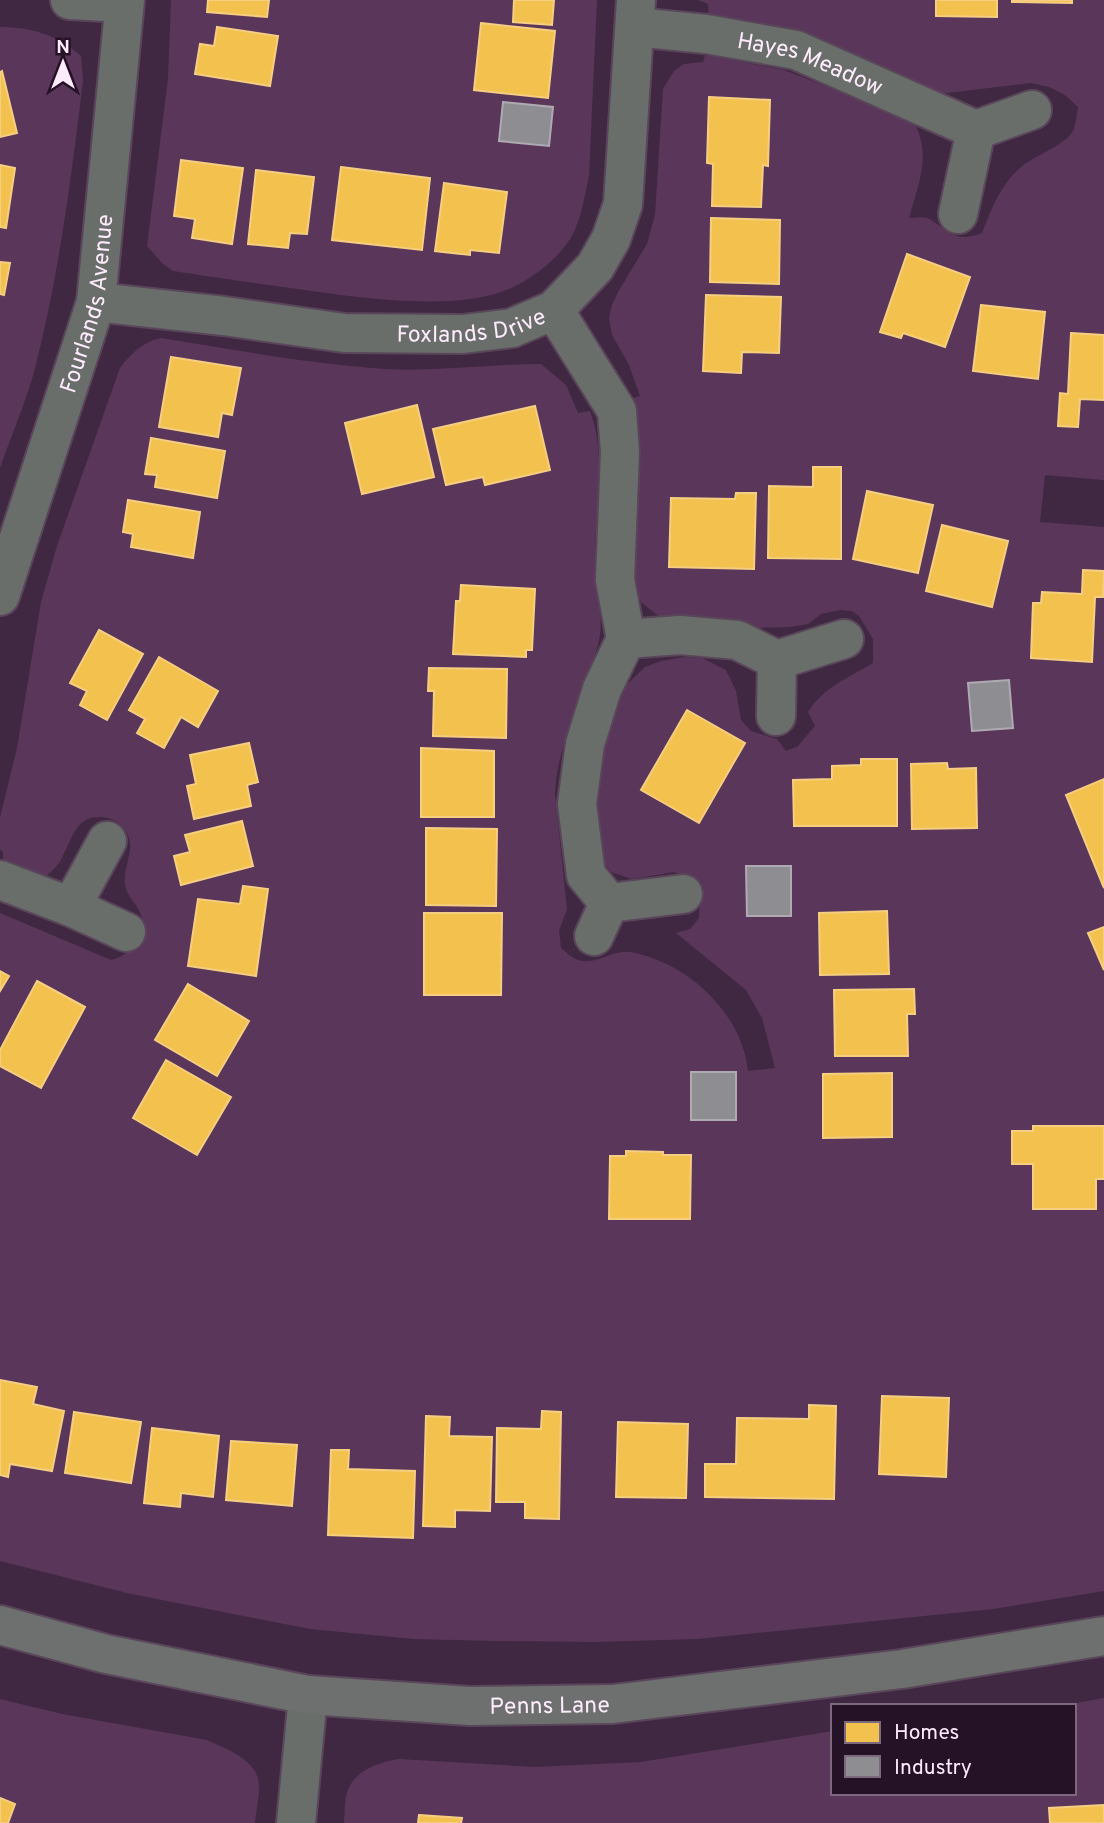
<svg xmlns="http://www.w3.org/2000/svg" width="1104" height="1823" font-family="Overpass,sans-serif">
<style>
.green{fill:#5a375a}
.homes{fill:#f2c14e;stroke:#f6ce82;stroke-width:2}
.industry{fill:#8d8d92;stroke:#afaab2;stroke-width:2}
.lines{fill:none;stroke-linecap:round;stroke-linejoin:round}
.minor-casing{stroke:#5a465a;stroke-width:42}
.secondary-casing{stroke:#5a465a;stroke-width:42}
.minor{stroke:#6a6e6b;stroke-width:38}
.secondary{stroke:#6e6f6f;stroke-width:38}
.labels{text-anchor:middle;stroke-width:7;stroke-linejoin:round;paint-order:stroke}
.street-label{font-size:23px;fill:#feecfd;stroke:#261227}
</style>
<rect width="100%" height="100%" fill="#412842"/>
<path class="green" d="M 171,0 L 597,0 L 589,175 C 585,194 582,214 574,232 C 563,255 534,278 511,288 C 459,312 361,298 305,290 C 261,284 217,278 173,271 L 162,263 L 147,246 L 168,79 Z
M 698,0 L 1104,0 L 1104,480 L 1045,475 L 1040,522 L 1104,527 L 1104,1591 L 993,1609 L 697,1639 L 595,1642 L 498,1641 L 414,1639 L 310,1629 L 127,1593 L 0,1561 L 0,913 L 111,960 C 133,955 152,930 137,907 C 132,899 126,894 125,884 C 123,862 139,847 123,827 C 117,820 108,817 99,817 C 75,817 71,841 62,858 C 58,866 51,872 44,878 L 4,875 L 3,852 L 0,849 L 0,818 L 17,748 L 41,602 L 57,546 L 120,368 C 131,354 142,342 161,338 C 235,350 310,364 385,369 C 437,372 489,364 541,364 L 566,385 L 578,413 L 590,411 C 609,462 593,518 595,571 C 596,593 604,618 599,640 C 588,693 557,739 555,794 L 567,910 L 559,930 L 561,948 C 566,952 573,959 578,960 C 599,966 613,947 635,953 C 690,965 742,1014 748,1071 L 775,1068 L 762,1018 L 746,990 L 676,933 L 690,929 L 699,918 L 700,899 L 688,878 L 674,872 L 632,879 L 611,872 L 598,855 L 591,821 L 599,740 L 622,689 L 645,667 L 661,661 L 684,657 L 702,658 L 726,670 L 736,691 L 741,720 L 751,731 L 777,739 L 786,751 L 798,746 L 815,726 L 808,712 C 824,687 848,678 873,663 L 873,639 L 859,616 L 852,611 L 841,610 L 821,614 L 808,624 L 789,627 L 758,628 L 706,625 L 661,618 L 641,602 L 632,579 L 641,454 L 639,432 L 631,399 L 640,396 L 629,365 L 612,335 L 609,318 L 612,305 L 618,292 L 647,244 L 655,215 L 663,89 L 674,71 L 684,64 L 703,62 L 705,55 L 784,70 L 913,120 C 932,154 919,182 909,218 C 916,218 926,216 931,220 C 951,233 957,243 982,233 C 992,208 1000,185 1021,167 C 1035,155 1067,145 1074,129 C 1076,122 1077,114 1078,107 L 1065,95 L 1049,87 L 1031,83 L 947,93 L 930,91 L 709,21 L 708,4 Z
M 0,27 C 32,27 57,35 81,56 L 83,81 C 71,179 59,276 34,372 C 25,404 11,436 0,468 Z
M 1104,1698 L 1104,1823 L 344,1823 C 345,1813 344,1799 348,1790 C 356,1769 379,1763 398,1759 L 535,1767 L 641,1762 L 833,1731 L 833,1793 L 1074,1793 L 1074,1706 L 1060,1706 Z
M 0,1699 L 62,1714 L 207,1740 C 224,1748 253,1758 258,1779 C 261,1791 256,1810 255,1823 L 0,1823 Z"/>
<path class="homes" d="M 208,0 L 269,0 L 267,17 L 207,12 Z
M 514,0 L 554,0 L 552,25 L 513,22 Z
M 936,0 L 997,0 L 997,17 L 936,16 Z
M 1012,0 L 1072,0 L 1072,3 L 1012,2 Z
M 481,23 L 555,31 L 548,98 L 474,90 Z
M 217,27 L 278,36 L 270,86 L 195,74 L 200,44 L 214,46 Z
M 2,71 L 17,133 L 0,137 L 0,72 Z
M 709,97 L 770,100 L 768,166 L 763,165 L 761,207 L 712,206 L 713,164 L 707,163 Z
M 181,160 L 243,168 L 232,244 L 192,238 L 195,219 L 174,216 Z
M 0,165 L 15,168 L 6,228 L 0,227 Z
M 341,167 L 430,178 L 422,250 L 332,240 Z
M 256,170 L 314,177 L 307,234 L 290,233 L 288,248 L 248,244 Z
M 444,183 L 507,192 L 499,253 L 470,250 L 470,255 L 435,251 Z
M 711,218 L 780,220 L 779,284 L 710,282 Z
M 907,254 L 970,277 L 945,347 L 903,333 L 901,338 L 880,332 Z
M 0,262 L 10,263 L 4,295 L 0,294 Z
M 706,295 L 781,297 L 779,353 L 742,352 L 741,373 L 703,371 Z
M 981,305 L 1045,312 L 1038,379 L 973,371 Z
M 1071,333 L 1104,335 L 1104,400 L 1080,399 L 1078,427 L 1058,426 L 1060,393 L 1068,394 Z
M 171,357 L 241,368 L 232,415 L 222,413 L 218,437 L 159,427 Z
M 417,405 L 434,477 L 362,494 L 345,423 Z
M 535,406 L 550,470 L 485,485 L 483,477 L 446,485 L 433,429 Z
M 151,438 L 225,451 L 217,498 L 155,487 L 157,475 L 145,474 Z
M 813,467 L 841,467 L 841,559 L 768,558 L 769,486 L 813,487 Z
M 867,491 L 933,505 L 918,573 L 853,559 Z
M 736,493 L 756,493 L 754,569 L 669,567 L 671,498 L 735,499 Z
M 128,500 L 200,512 L 193,558 L 131,547 L 133,534 L 123,532 Z
M 942,525 L 1008,541 L 992,607 L 926,591 Z
M 1083,570 L 1104,571 L 1103,597 L 1095,597 L 1092,662 L 1031,658 L 1033,603 L 1041,603 L 1042,592 L 1082,594 Z
M 461,585 L 535,589 L 532,650 L 526,650 L 526,657 L 453,654 L 456,601 L 460,601 Z
M 99,630 L 143,654 L 107,720 L 80,705 L 87,691 L 70,683 Z
M 159,657 L 218,691 L 198,727 L 181,717 L 164,748 L 137,733 L 145,719 L 129,710 Z
M 429,668 L 507,669 L 506,738 L 433,736 L 434,691 L 428,691 Z
M 687,710 L 745,743 L 699,823 L 641,790 Z
M 249,743 L 258,782 L 247,785 L 251,806 L 194,819 L 187,786 L 196,784 L 190,755 Z
M 421,748 L 494,751 L 494,817 L 421,817 Z
M 861,759 L 897,759 L 897,826 L 794,826 L 793,780 L 832,779 L 832,766 L 861,765 Z
M 947,763 L 948,769 L 976,768 L 977,828 L 912,829 L 911,764 Z
M 1104,779 L 1104,888 L 1066,795 Z
M 242,821 L 253,866 L 181,885 L 174,856 L 190,852 L 185,835 Z
M 426,828 L 497,829 L 496,906 L 426,905 Z
M 243,886 L 268,889 L 256,976 L 188,966 L 198,899 L 240,904 Z
M 887,911 L 889,974 L 820,975 L 819,913 Z
M 424,913 L 502,913 L 501,995 L 424,995 Z
M 1104,927 L 1104,970 L 1088,933 Z
M 0,971 L 9,976 L 0,991 Z
M 37,981 L 85,1007 L 41,1088 L 0,1066 L 0,1050 Z
M 188,984 L 249,1021 L 217,1076 L 155,1040 Z
M 914,989 L 915,1014 L 907,1014 L 908,1056 L 835,1056 L 834,990 Z
M 166,1060 L 231,1097 L 197,1155 L 133,1118 Z
M 892,1073 L 892,1137 L 823,1138 L 823,1074 Z
M 1033,1126 L 1104,1126 L 1104,1179 L 1096,1179 L 1096,1209 L 1033,1209 L 1033,1164 L 1012,1164 L 1012,1131 L 1033,1131 Z
M 626,1151 L 663,1152 L 663,1155 L 691,1155 L 690,1219 L 609,1219 L 610,1156 L 626,1156 Z
M 0,1380 L 37,1387 L 33,1404 L 64,1411 L 52,1471 L 10,1464 L 8,1477 L 0,1475 Z
M 882,1396 L 949,1398 L 946,1477 L 879,1474 Z
M 809,1405 L 836,1406 L 834,1499 L 705,1497 L 705,1464 L 736,1464 L 737,1418 L 809,1419 Z
M 542,1411 L 561,1412 L 559,1519 L 525,1518 L 525,1502 L 496,1502 L 497,1428 L 541,1429 Z
M 74,1412 L 141,1422 L 131,1483 L 65,1473 Z
M 426,1416 L 450,1417 L 449,1436 L 492,1437 L 490,1511 L 455,1510 L 455,1527 L 423,1526 Z
M 618,1422 L 688,1424 L 686,1498 L 616,1497 Z
M 152,1428 L 219,1436 L 213,1497 L 181,1493 L 180,1507 L 144,1503 Z
M 231,1441 L 297,1445 L 292,1506 L 226,1500 Z
M 331,1450 L 349,1450 L 348,1469 L 415,1471 L 413,1538 L 328,1535 Z
M 0,1798 L 15,1804 L 8,1823 L 0,1823 Z
M 1104,1805 L 1104,1823 L 1050,1823 L 1049,1808 Z
M 419,1815 L 462,1818 L 461,1823 L 418,1823 Z"/>
<path class="industry" d="M 503,102 L 553,107 L 549,146 L 499,141 Z
M 1009,680 L 1013,728 L 972,731 L 968,683 Z
M 746,866 L 791,866 L 791,916 L 747,916 Z
M 691,1072 L 736,1072 L 736,1120 L 691,1120 Z"/>
<g class="lines">
<defs>
<g id="minor">
<path d="M 70,0 L 124,3"/>
<path id="s1" d="M 635,27 L 706,34 L 796,50 L 976,130"/>
<path d="M 958,214 L 976,130 L 1032,110"/>
<path id="s2" d="M 96,302 L 224,316 L 344,333 L 463,334 L 512,328 L 554,310 L 595,267 L 611,239 L 623,204 L 636,0"/>
<path d="M 554,310 L 617,411 L 620,452 L 615,580 L 626,639 L 680,635 L 737,640 L 777,660 L 776,716"/>
<path id="s3" d="M 0,596 L 96,302 L 125,0"/>
<path d="M 626,639 L 602,689 L 585,744 L 577,804 L 586,875 L 609,903 L 683,894"/>
<path d="M 777,660 L 844,639"/>
<path d="M 107,841 L 71,907 L 126,932"/>
<path d="M 0,880 L 71,907"/>
<path d="M 594,936 L 609,903"/>
<path d="M 296,1823 L 308,1695"/>
</g>
<g id="secondary">
<path id="s4" d="M 0,1625 L 106,1654 L 308,1695 L 470,1706 L 613,1704 L 902,1669 L 1104,1636"/>
</g>
</defs>
<use href="#minor" class="minor-casing"/>
<use href="#secondary" class="secondary-casing"/>
<use href="#minor" class="minor"/>
<use href="#secondary" class="secondary"/>
</g>
<g class="labels">
<g class="street-label">
<text dy="8" stroke="none"><textPath href="#s1" startOffset="180">Hayes Meadow</textPath></text>
<text dy="8" stroke="none"><textPath href="#s3" startOffset="306">Fourlands Avenue</textPath></text>
<text dy="8" stroke="none"><textPath href="#s2" startOffset="378">Foxlands Drive</textPath></text>
<text dy="8" stroke="none"><textPath href="#s4" startOffset="558">Penns Lane</textPath></text>
</g>
</g>
<rect x="831" y="1704" width="245" height="91" fill="#261227" stroke="#7c697d" stroke-width="2"/>
<rect x="845" y="1722" width="35" height="21" fill="#f2c14e" stroke="#7c697d" stroke-width="2"/>
<text x="894" y="1739" font-size="21" fill="#feecfd">Homes</text>
<rect x="845" y="1756" width="35" height="21" fill="#8d8d92" stroke="#7c697d" stroke-width="2"/>
<text x="894" y="1774" font-size="21" fill="#feecfd">Industry</text>
<g transform="translate(63 63)" stroke="#261227" stroke-width="5" paint-order="stroke">
<path d="M0-5L12 26L0 18L-12 26Z" fill="#feecfd"/>
<text y="-10" font-size="19" font-weight="bold" text-anchor="middle" fill="#feecfd">N</text>
</g>
</svg>
